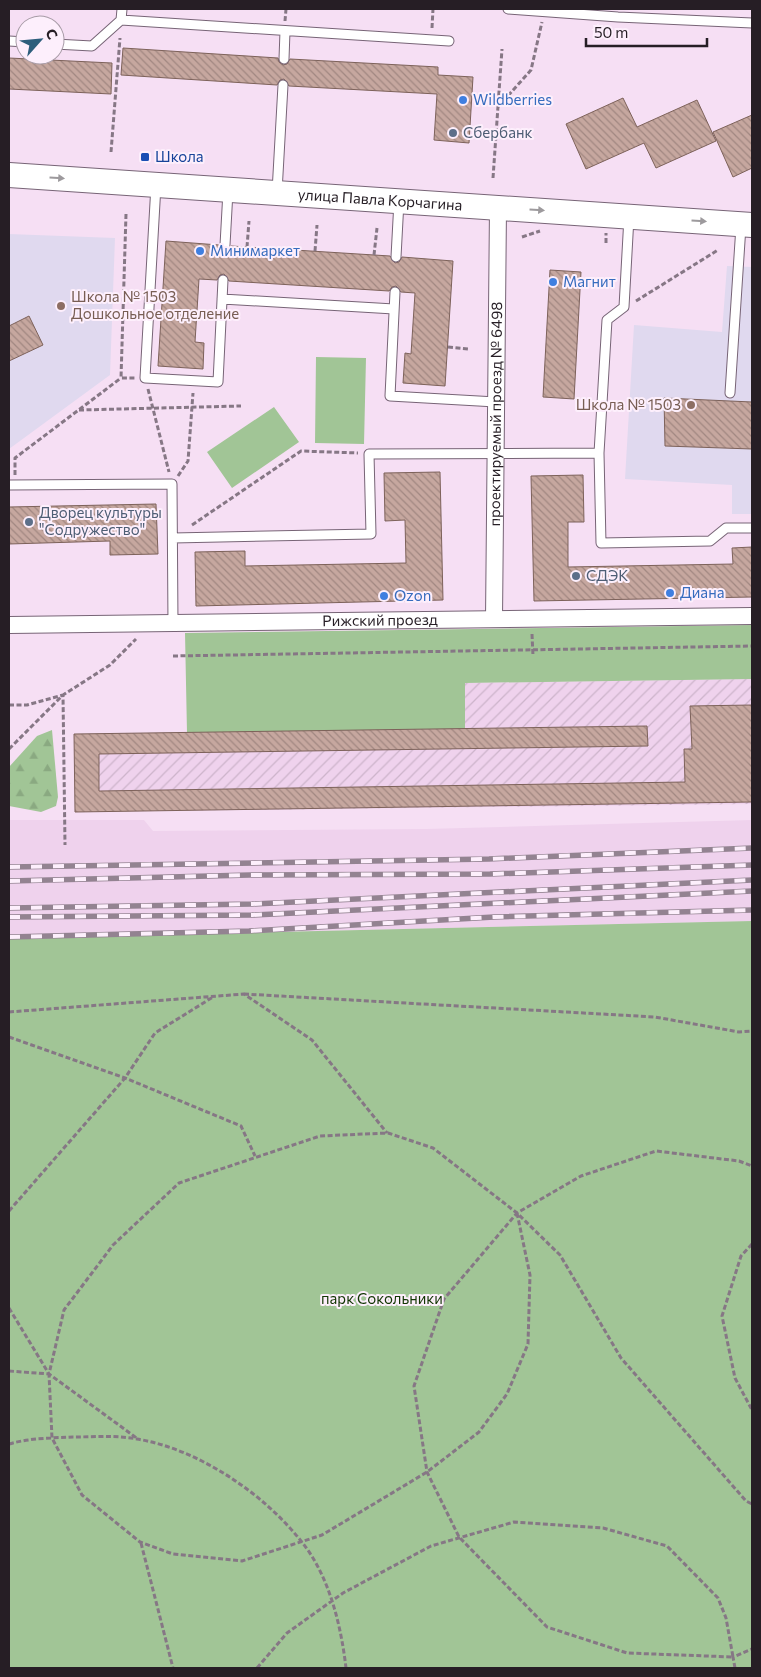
<svg xmlns="http://www.w3.org/2000/svg" width="761" height="1677" font-family="Commissioner,sans-serif">
<style>
.built{fill:#efd2ed}
.industrial{fill:url(#industrial-furrows)}
.education{fill:#e0d9ef}
.forest{fill:url(#forest-firs)}
.park{fill:#a1c596}
.building{fill:url(#building-back-hatch);stroke:#7d625a}
.lines{fill:none;stroke-linecap:round;stroke-linejoin:round}
.lane-casing{stroke:#776476;stroke-width:11}
.street-casing{stroke:#776476;stroke-width:18}
.secondary-casing{stroke:#776476;stroke-width:26}
.path{stroke:#867785;stroke-width:3;stroke-dasharray:5 2.5;stroke-linecap:butt}
.lane{stroke:#fff;stroke-width:9}
.street{stroke:#fff;stroke-width:16}
.secondary{stroke:#fff;stroke-width:24}
.rail-casing{stroke:#938391;stroke-width:5.5}
.rail{stroke:#fdeffc;stroke-width:4;stroke-dasharray:11;stroke-linecap:butt}
.oneway{fill:#9d9a9d}
.shop-dot{fill:#3f7fe0;stroke:#fdeffc;stroke-width:2}
.service-dot{fill:#5c6f8a;stroke:#fdeffc;stroke-width:2}
.transit-dot{fill:#1a4fb4;stroke:#fdeffc;stroke-width:2}
.education-dot{fill:#8d6e63;stroke:#fdeffc;stroke-width:2}
.labels{text-anchor:middle;stroke-width:4;stroke-linejoin:round;paint-order:stroke}
.shop-label{font-size:15px;fill:#366cbe;stroke:#fdeffc;text-anchor:start}
.service-label{font-size:15px;fill:#4e5e75;stroke:#fdeffc;text-anchor:start}
.transit-label{font-size:15px;fill:#164399;stroke:#fdeffc;text-anchor:start}
.street-label{font-size:15px;fill:#261e25;stroke:#fdeffc}
.education-label{font-size:15px;fill:#785e54;stroke:#fdeffc;text-anchor:start}
.park-label{font-size:15px;fill:#113602;stroke:#fdeffc}
</style>
<defs>
<pattern id="industrial-furrows" width="10" height="10" patternUnits="userSpaceOnUse" patternTransform="scale(1.25)"><rect width="10" height="10" fill="#efd2ed"/><path d="M-1 1l2-2M0 10L10 0M9 11l2-2" fill="none" stroke="#cdb4cb"/></pattern>
<pattern id="forest-firs" width="22" height="20" patternUnits="userSpaceOnUse" patternTransform="scale(1.25)"><rect width="22" height="20" fill="#a1c596"/><path d="M5 1l3.5 6h-7zM16 11l3.5 6h-7z" fill="#8aa981"/></pattern>
<pattern id="building-back-hatch" width="6" height="6" patternUnits="userSpaceOnUse" patternTransform="scale(1.25)"><rect width="6" height="6" fill="#c6a79f"/><path d="M-1 5l2 2M0 0l6 6M5-1l2 2" fill="none" stroke="#a18781"/></pattern>
</defs>
<rect width="100%" height="100%" fill="#f6dff4"/>
<path class="built" d="M 9,820 L 144,820 L 153,831 L 426,829 L 752,820 L 752,921 L 9,938 Z"/>
<path class="industrial" d="M 752,679 L 752,804 L 75,812 L 74,734 L 465,729 L 465,683 Z"/>
<path class="education" d="M 9,234 L 115,238 L 110,375 L 9,449 Z
M 727,266 L 752,267 L 752,514 L 732,514 L 732,485 L 625,479 L 634,325 L 722,332 Z"/>
<path class="forest" d="M 52,730 L 58,797 L 56,806 L 41,812 L 9,806 L 9,767 L 37,736 Z"/>
<path class="park" d="M 316,357 L 366,358 L 364,444 L 315,443 Z
M 274,407 L 299,442 L 232,488 L 207,452 Z
M 752,625 L 752,679 L 465,683 L 465,729 L 187,733 L 185,633 Z
M 752,921 L 752,1668 L 9,1668 L 9,938 Z"/>
<path class="building" d="M 123,48 L 278,58 L 279,62 L 283,65 L 287,64 L 290,59 L 438,67 L 438,75 L 473,77 L 469,143 L 434,140 L 437,94 L 289,86 L 284,79 L 280,80 L 277,85 L 121,75 Z
M 9,58 L 112,63 L 111,94 L 9,89 Z
M 623,98 L 637,127 L 697,100 L 716,141 L 656,168 L 644,143 L 586,169 L 566,124 Z
M 752,115 L 752,168 L 733,177 L 713,132 Z
M 166,241 L 219,245 L 224,251 L 228,250 L 231,246 L 390,256 L 395,263 L 399,262 L 402,257 L 453,261 L 445,386 L 403,383 L 405,353 L 411,354 L 415,293 L 401,292 L 396,286 L 392,287 L 389,291 L 229,281 L 224,274 L 220,275 L 217,280 L 199,279 L 195,342 L 204,343 L 203,369 L 158,366 Z
M 550,270 L 581,272 L 574,399 L 543,397 Z
M 29,316 L 43,345 L 9,361 L 9,326 Z
M 664,398 L 752,402 L 752,449 L 665,446 Z
M 440,472 L 443,600 L 196,606 L 195,552 L 245,551 L 245,566 L 406,563 L 405,520 L 385,521 L 384,473 Z
M 583,475 L 584,522 L 568,522 L 568,567 L 733,564 L 732,548 L 752,547 L 752,597 L 534,601 L 531,476 Z
M 156,504 L 158,554 L 110,555 L 110,541 L 9,544 L 9,507 Z
M 752,705 L 752,802 L 75,812 L 74,734 L 647,726 L 648,746 L 99,754 L 99,791 L 685,782 L 684,749 L 692,749 L 690,706 Z"/>
<g class="lines">
<defs>
<path id="lane" d="M 508,9 L 618,17 L 752,23
M 121,20 L 122,9
M 9,41 L 25,42
M 55,44 L 92,46 L 121,20 L 449,41
M 284,59 L 285,31
M 156,185 L 145,378 L 218,382 L 223,280
M 277,192 L 283,85
M 629,217 L 624,307 L 607,320 L 599,453 L 601,543 L 710,541 L 726,528 L 752,528
M 225,245 L 228,191
M 396,257 L 399,201
M 395,292 L 390,396 L 496,402
M 222,299 L 394,309
M 730,393 L 741,226
M 9,485 L 172,484 L 173,624
M 173,538 L 371,534 L 369,454 L 599,453"/>
<g id="street">
<path id="s1" d="M 494,619 L 498,208"/>
<path id="s2" d="M 9,625 L 752,616"/>
</g>
<g id="secondary">
<path id="s3" d="M 9,175 L 752,225"/>
</g>
</defs>
<use href="#lane" class="lane-casing"/>
<use href="#street" class="street-casing"/>
<use href="#secondary" class="secondary-casing"/>
<path class="path" d="M 285,21 L 286,9
M 432,28 L 433,9
M 498,107 L 531,70 L 542,22
M 111,152 L 120,38
M 493,178 L 502,49
M 126,214 L 121,378 L 135,378
M 522,237 L 540,231
M 606,243 L 606,233
M 247,247 L 249,221
M 315,251 L 317,225
M 374,255 L 377,228
M 636,301 L 718,250
M 448,347 L 469,349
M 148,389 L 169,472
M 79,410 L 241,406
M 15,475 L 15,458 L 121,378
M 178,476 L 188,461 L 193,393
M 192,525 L 301,451 L 358,453
M 532,634 L 533,656
M 173,656 L 752,646
M 9,705 L 27,705 L 63,695 L 65,845
M 9,749 L 63,695 L 110,665 L 136,639
M 244,994 L 655,1017 L 739,1032 L 752,1031
M 9,1012 L 244,994 L 312,1040 L 387,1133
M 9,1037 L 125,1078 L 241,1126 L 255,1156
M 9,1211 L 125,1078 L 155,1033 L 213,997
M 517,1213 L 530,1275 L 528,1344 L 507,1394 L 479,1432 L 427,1472 L 322,1535 L 242,1561 L 173,1554 L 140,1542 L 82,1495 L 52,1438 L 49,1374 L 64,1310 L 113,1245 L 179,1183 L 320,1136 L 388,1133 L 433,1148 L 517,1213 L 560,1255 L 621,1358 L 746,1501 L 752,1504
M 752,1244 L 741,1256 L 722,1316 L 735,1378 L 752,1410
M 9,1308 L 49,1374 L 138,1439
M 9,1371 L 49,1374
M 9,1444 C 29,1438 52,1438 73,1437 C 94,1437 116,1435 137,1439 C 198,1449 263,1493 301,1541 C 329,1575 341,1625 346,1668
M 141,1543 L 173,1668
M 257,1668 L 287,1633 L 343,1593 L 431,1546 L 514,1522 L 603,1528 L 667,1546 L 718,1598 L 726,1618 L 733,1657 L 627,1653 L 547,1627 L 459,1537 L 427,1472 L 414,1386 L 444,1299 L 517,1213 L 581,1176 L 656,1151 L 739,1161 L 752,1166
M 735,1668 L 733,1657 L 752,1649"/>
<use href="#lane" class="lane"/>
<use href="#street" class="street"/>
<use href="#secondary" class="secondary"/>
<defs>
<path id="rail" d="M 9,867 L 489,859 L 752,848
M 9,881 L 250,875 L 490,874 L 752,865
M 9,908 L 252,904 L 752,880
M 9,917 L 252,915 L 752,891
M 9,937 L 249,931 L 494,917 L 752,910"/>
</defs>
<use href="#rail" class="rail-casing"/>
<use href="#rail" class="rail"/>
</g>
<defs><path id="oneway-solid" d="M-6-.8H1V-3.2L6.5 0L1 3.2V.8H-6Z" transform="scale(1.25)"/></defs>
<g class="oneway">
<use href="#oneway-solid" transform="translate(57 178) rotate(4)"/>
<use href="#oneway-solid" transform="translate(537 210) rotate(4)"/>
<use href="#oneway-solid" transform="translate(699 221) rotate(4)"/>
</g>
<g class="shop-dot">
<circle cx="463" cy="100" r="5"/>
<circle cx="200" cy="251" r="5"/>
<circle cx="553" cy="282" r="5"/>
<circle cx="670" cy="593" r="5"/>
<circle cx="384" cy="596" r="5"/>
</g>
<g class="service-dot">
<circle cx="453" cy="133" r="5"/>
<circle cx="29" cy="522" r="5"/>
<circle cx="576" cy="576" r="5"/>
</g>
<rect class="transit-dot" x="140" y="152" width="10" height="10" rx="2.5"/>
<g class="education-dot">
<circle cx="61" cy="306" r="5"/>
<circle cx="691" cy="405" r="5"/>
</g>
<g class="labels">
<g class="shop-label">
<text x="473" y="105">Wildberries</text>
<text x="210" y="256">Минимаркет</text>
<text x="563" y="287">Магнит</text>
<text x="680" y="598">Диана</text>
<text x="394" y="601">Ozon</text>
</g>
<g class="service-label">
<text x="463" y="138">Сбербанк</text>
<text x="39" y="518">Дворец культуры<tspan x="39" dy="17">"Содружество"</tspan></text>
<text x="586" y="581">СДЭК</text>
</g>
<g class="transit-label">
<text x="155" y="162">Школа</text>
</g>
<g class="street-label">
<text dy="5" stroke="none"><textPath href="#s3" startOffset="372">улица Павла Корчагина</textPath></text>
<text dy="5" stroke="none"><textPath href="#s1" startOffset="205">проектируемый проезд № 6498</textPath></text>
<text dy="5" stroke="none"><textPath href="#s2" startOffset="371">Рижский проезд</textPath></text>
</g>
<g class="education-label">
<text x="71" y="302">Школа № 1503<tspan x="71" dy="17">Дошкольное отделение</tspan></text>
<text x="681" y="410" text-anchor="end">Школа № 1503</text>
</g>
<g class="park-label">
<text x="382" y="1304">парк Сокольники</text>
</g>
</g>
<rect width="761" height="1677" fill="none" stroke="#261e25" stroke-width="20"/>
<g transform="translate(40 40) rotate(63)"><circle r="24" fill="#fdeffc" stroke="#a79ba6"/>
<path d="M0-4L9 19L0 12L-9 19Z" fill="#2d5e7c"/>
<text y="-8" font-size="14" font-weight="bold" text-anchor="middle" fill="#261e25">С</text>
</g>
<path d="M586 38v8h121v-8" fill="none" stroke="#261e25" stroke-width="2.5"/>
<text x="594" y="38" font-size="15" fill="#261e25" stroke="#fdeffc" stroke-width="4" paint-order="stroke">50 m</text>
</svg>
